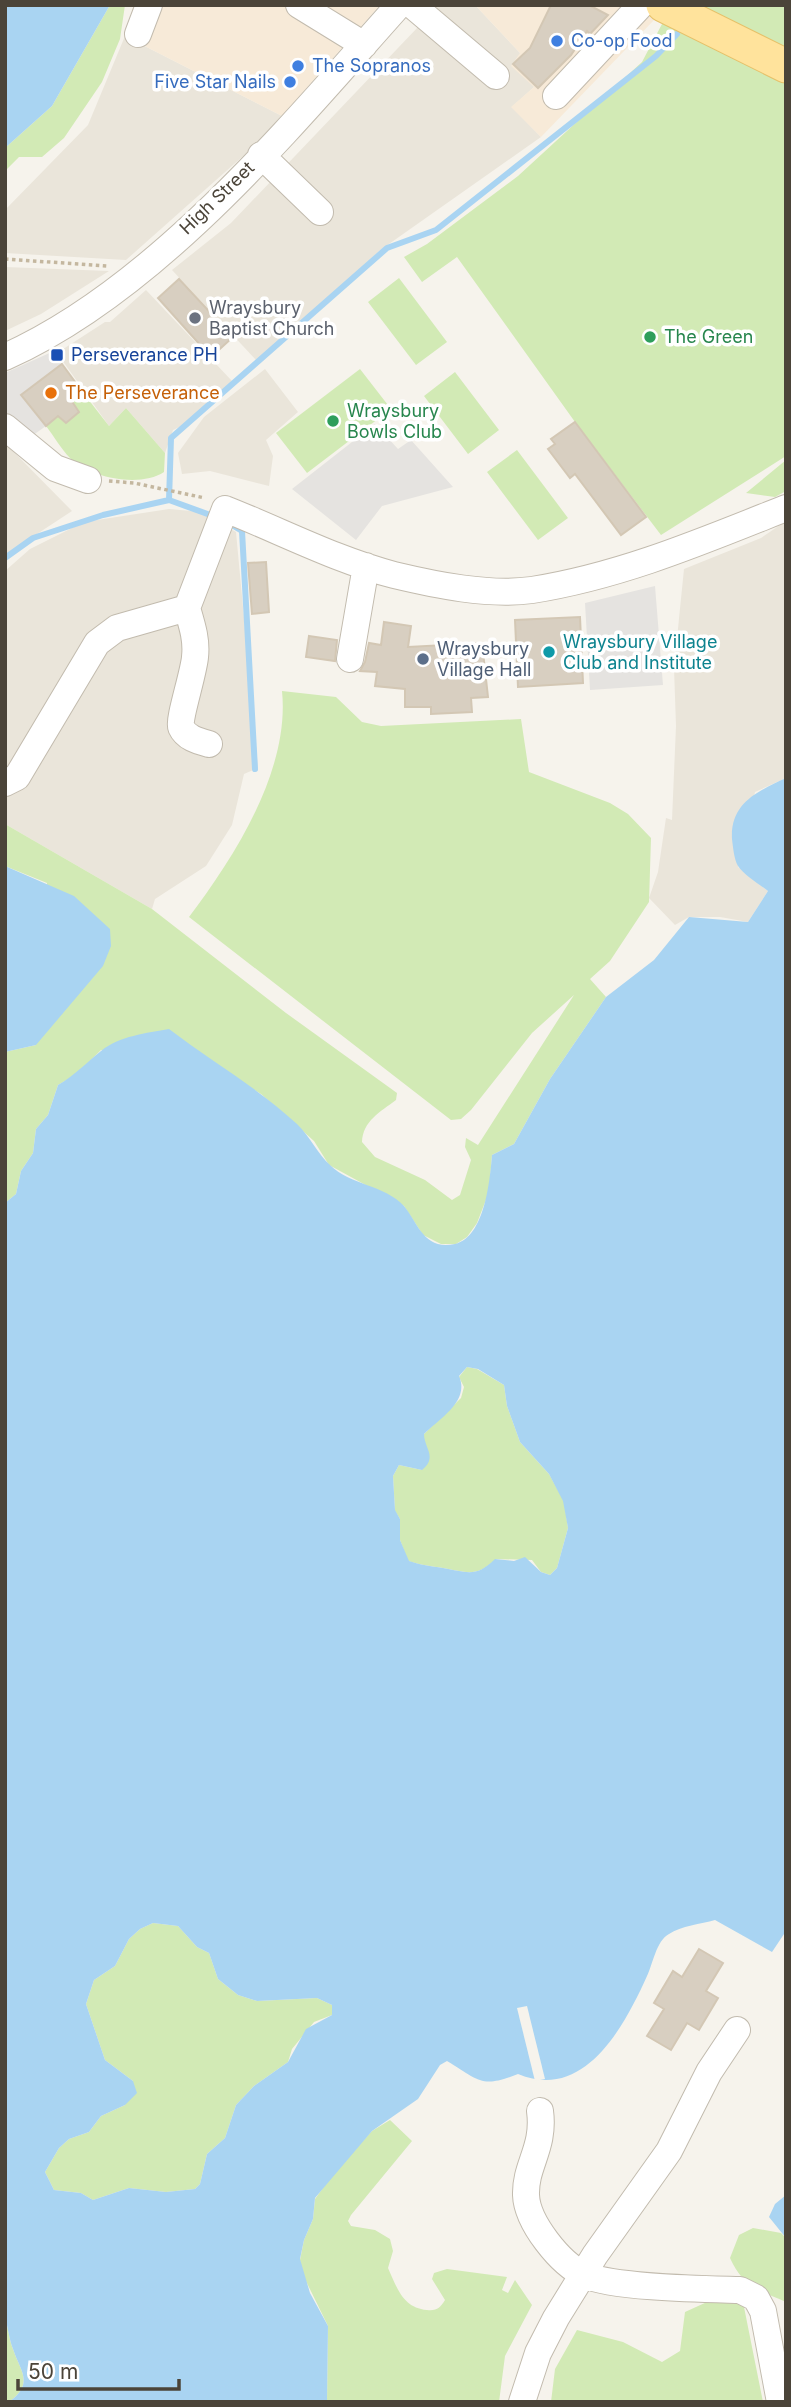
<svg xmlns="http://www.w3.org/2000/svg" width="791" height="2407" font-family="Inter,sans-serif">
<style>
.residential{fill:#eae5da}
.commercial{fill:#f7ead8}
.green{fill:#d2eab5}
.parking{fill:#e5e3e0}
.water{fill:#a9d4f2;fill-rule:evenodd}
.pier{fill:#f6f3ec}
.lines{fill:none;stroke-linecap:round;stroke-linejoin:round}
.stream{stroke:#a9d4f2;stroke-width:6}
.building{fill:#d8cfc1;stroke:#d3c7b4;stroke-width:2}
.minor-casing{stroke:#c2bbae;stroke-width:28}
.major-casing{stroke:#e6c16a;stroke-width:35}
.path{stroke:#c4b79f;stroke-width:3.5;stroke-dasharray:3.5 3.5;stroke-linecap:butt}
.minor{stroke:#fff;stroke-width:26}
.major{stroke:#ffe39c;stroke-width:33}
.shop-dot{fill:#3f7fe0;stroke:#fff;stroke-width:2.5}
.worship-dot{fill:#6b7280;stroke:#fff;stroke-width:2.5}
.leisure-dot{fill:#2e9e5b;stroke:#fff;stroke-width:2.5}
.transit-dot{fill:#1a4fb4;stroke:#fff;stroke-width:2.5}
.food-dot{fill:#e8710a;stroke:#fff;stroke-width:2.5}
.culture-dot{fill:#0f9aa8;stroke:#fff;stroke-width:2.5}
.service-dot{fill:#5c6f8a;stroke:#fff;stroke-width:2.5}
.labels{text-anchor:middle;stroke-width:7;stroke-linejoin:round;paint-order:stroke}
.shop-label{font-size:18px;fill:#366cbe;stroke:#fff;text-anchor:start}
.street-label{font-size:18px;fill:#4b4439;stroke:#fff}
.worship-label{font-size:18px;fill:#5b616d;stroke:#fff;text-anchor:start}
.leisure-label{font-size:18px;fill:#27864d;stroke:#fff;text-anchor:start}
.transit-label{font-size:18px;fill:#164399;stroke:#fff;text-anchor:start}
.food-label{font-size:18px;fill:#c56008;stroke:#fff;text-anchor:start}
.culture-label{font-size:18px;fill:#0d838f;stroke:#fff;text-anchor:start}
.service-label{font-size:18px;fill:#4e5e75;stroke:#fff;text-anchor:start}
</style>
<rect width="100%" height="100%" fill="#f6f3ec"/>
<path class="residential" d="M 439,5 L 475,5 L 520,53 L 534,87 L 512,107 L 541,137 L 379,251 L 284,341 L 256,360 L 172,270 L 231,223 Z
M 125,36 L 282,116 L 251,149 L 126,260 L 5,253 L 5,210 L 88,125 Z
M 5,267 L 109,271 L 41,314 L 5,331 Z
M 146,290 L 232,381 L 188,423 L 173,430 L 165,453 L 126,408 L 109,426 L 57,353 L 105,322 L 110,322 Z
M 265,369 L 298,412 L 266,440 L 273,456 L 269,486 L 210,471 L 182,474 L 178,453 L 204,417 Z
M 5,443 L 72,511 L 5,555 Z
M 169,509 L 202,512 L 236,532 L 258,768 L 244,774 L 232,825 L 206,866 L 155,899 L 152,909 L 5,824 L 5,571 L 30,549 L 84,522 Z
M 786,521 L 786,778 L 755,792 L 738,867 L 768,891 L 748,922 L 720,917 L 689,917 L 675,925 L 649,898 L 658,872 L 666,818 L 672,820 L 676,726 L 674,668 L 684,569 L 761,538 Z"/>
<path class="commercial" d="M 137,5 L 380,5 L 282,116 L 125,36 Z
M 475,5 L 622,5 L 655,19 L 541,137 L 511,107 L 534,87 L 511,66 L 520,53 Z"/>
<path class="green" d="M 110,5 L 125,5 L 120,39 L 102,82 L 64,138 L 42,157 L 19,157 L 5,171 L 5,148 L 52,106 Z
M 672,5 L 786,5 L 786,456 L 661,535 L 575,422 L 457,257 L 422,282 L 404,257 L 427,244 L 518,176 L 642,62 Z
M 399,278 L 447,342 L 416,365 L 368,302 Z
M 360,369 L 391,409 L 307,473 L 276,433 Z
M 455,372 L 499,430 L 468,454 L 424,396 Z
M 81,390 L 109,426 L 126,408 L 165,453 L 164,472 C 140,488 90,478 70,458 C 61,449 54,436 46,426 L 58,416 L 66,423 L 79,412 L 71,400 Z
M 517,450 L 568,518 L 538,540 L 487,472 Z
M 786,460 L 786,491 L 775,497 L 746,493 Z
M 282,691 L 336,697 L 362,722 L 381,726 L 521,719 L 529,772 L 610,803 L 628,814 L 651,838 L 649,902 L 610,961 L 590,979 L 606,997 L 550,1079 L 514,1144 L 492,1155 L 489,1192 L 477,1223 L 467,1237 L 456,1244 L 441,1244 L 423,1235 L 404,1206 L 329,1165 L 314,1141 L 261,1094 L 230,1075 L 101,1050 L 77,1074 L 58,1085 L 48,1115 L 36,1129 L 33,1153 L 21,1171 L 16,1194 L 5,1203 L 5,1052 L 36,1045 L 47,883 L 5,866 L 5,824 L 152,909 L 286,1013 L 397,1093 L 396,1100 C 380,1112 363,1121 362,1142 L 375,1157 L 425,1180 L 452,1200 L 460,1195 L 471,1160 L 465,1147 L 466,1138 L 478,1145 L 574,995 L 532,1033 L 471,1110 L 461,1119 L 451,1120 L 189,917 C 235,856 290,770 282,691 Z
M 467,1367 L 477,1369 L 504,1385 L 507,1406 L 520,1442 L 549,1474 L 564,1501 L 568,1528 L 557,1568 L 550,1575 L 541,1572 L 532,1560 L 496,1559 C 476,1578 467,1572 443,1568 C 431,1566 420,1565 408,1561 L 400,1540 L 400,1519 L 395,1511 L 393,1476 L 399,1465 L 422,1470 L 424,1434 L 461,1398 L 464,1387 L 459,1377 Z
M 153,1923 L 178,1926 L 197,1947 L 209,1953 L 218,1979 L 238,1995 L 257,2001 L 317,1998 L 332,2005 L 332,2015 L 314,2022 L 292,2049 L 288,2062 L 254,2086 L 236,2105 L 225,2138 L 207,2154 L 200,2184 L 195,2189 L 166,2192 L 129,2188 L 93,2200 L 81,2193 L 54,2190 L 45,2172 L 59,2148 L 69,2139 L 89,2132 L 101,2116 L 125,2105 L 133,2081 L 105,2060 L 86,2004 L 94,1980 L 115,1966 L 129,1939 L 140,1929 Z
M 390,2120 L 412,2141 L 351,2215 L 348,2221 L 351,2226 L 375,2230 L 390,2239 L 393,2251 L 388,2268 C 397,2288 403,2308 427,2310 C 437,2311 440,2308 445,2300 L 432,2279 L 434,2273 L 447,2269 L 507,2277 L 502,2290 L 508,2293 L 515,2280 L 532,2305 L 505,2356 L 499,2402 L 327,2402 L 328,2326 L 303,2275 L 300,2260 L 304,2240 L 313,2219 L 315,2199 L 333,2174 L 372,2131 Z
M 753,2228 L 781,2233 L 786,2238 L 786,2302 C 758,2290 744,2288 730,2258 L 739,2235 Z
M 735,2301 L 744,2307 L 763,2402 L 551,2402 L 555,2369 L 577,2330 L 623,2342 L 662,2362 L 680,2351 L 685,2312 L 707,2302 Z
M 5,2317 C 8,2327 9,2339 13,2349 C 20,2371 35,2383 9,2402 L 5,2402 Z"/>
<path class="parking" d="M 54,351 L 62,364 L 21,395 L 46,426 L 29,438 L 5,414 L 5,373 Z
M 375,424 L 398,449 L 411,440 L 453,487 L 382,506 L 356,540 L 292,489 Z
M 655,586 L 663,685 L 590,690 L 585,603 Z"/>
<path class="water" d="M 5,5 L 110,5 L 52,106 L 5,148 Z
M 786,778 L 786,1931 L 772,1952 L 715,1920 C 701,1924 681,1926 669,1934 C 656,1941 653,1964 647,1976 C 624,2027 584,2102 518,2074 C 481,2089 479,2080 447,2061 L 440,2065 L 418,2099 L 372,2131 L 315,2198 L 313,2219 L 304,2240 L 300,2259 L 310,2293 L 328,2326 L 327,2402 L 9,2402 C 35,2383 20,2371 13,2349 C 9,2339 8,2327 5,2317 L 5,1203 L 16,1194 L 21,1171 L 33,1153 L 36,1129 L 48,1115 L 58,1085 C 75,1075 86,1063 101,1051 C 119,1036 147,1033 169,1029 C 211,1061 258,1088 297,1124 C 311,1138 318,1154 330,1165 C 350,1185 385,1185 404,1206 C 418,1223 424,1251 455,1244 C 485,1237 490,1179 492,1155 L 514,1144 L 550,1079 L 606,997 L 654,960 L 689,917 L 748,922 L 768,891 C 759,884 744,875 738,866 C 734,859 733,847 732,839 C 730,803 758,791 786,778 ZM 467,1367 L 478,1369 L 504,1385 L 507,1406 L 520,1442 L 549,1474 L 563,1501 L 568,1528 L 557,1568 L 550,1575 L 541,1572 L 525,1557 L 514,1561 L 495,1559 C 476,1578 467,1572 443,1568 C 431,1566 420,1565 409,1561 L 400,1540 L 400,1519 L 395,1510 L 393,1476 L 399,1465 L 422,1470 C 438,1457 424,1448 424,1434 C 440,1418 470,1401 459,1376 ZM 153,1923 L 178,1926 L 197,1947 L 209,1953 L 218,1979 L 238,1995 L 257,2001 L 317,1998 L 332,2005 L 332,2015 L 306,2029 L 288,2062 L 254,2086 L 236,2105 L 225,2138 L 207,2154 L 200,2184 L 195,2189 L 166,2192 L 129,2188 L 93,2200 L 81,2193 L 54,2190 L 45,2172 L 59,2148 L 69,2139 L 89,2132 L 101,2116 L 125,2105 L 137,2093 L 133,2081 L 105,2060 L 86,2004 L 94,1980 L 115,1966 L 129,1939 L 140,1929 Z
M 5,866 L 74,896 L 110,929 L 111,946 L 103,966 L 36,1045 L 5,1052 Z
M 786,2195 L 786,2238 L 769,2217 L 775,2204 Z"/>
<path class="pier" d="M 527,2006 L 545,2079 L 535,2081 L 517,2008 Z"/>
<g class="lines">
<path class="stream" d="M 169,500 L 171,438 L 387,248 L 436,230 L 656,56 L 677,34
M 232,525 L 242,531 L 255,769
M 5,558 L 33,538 L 103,515 L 169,500 L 213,516"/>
</g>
<path class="building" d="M 551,5 L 589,5 L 608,15 L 590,34 L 587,31 L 571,55 L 538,88 L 513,64 L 530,48 Z
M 179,279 L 233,337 L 211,357 L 158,298 Z
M 62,364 L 81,390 L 71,400 L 79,412 L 66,423 L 58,416 L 46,426 L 21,395 Z
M 575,422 L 646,517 L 621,535 L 575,474 L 570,478 L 548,449 L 555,444 L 551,439 Z
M 266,562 L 269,612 L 252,614 L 248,563 Z
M 580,617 L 583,683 L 518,687 L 515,620 Z
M 384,622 L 411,626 L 408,647 L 482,643 L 488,697 L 471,698 L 472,712 L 431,714 L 431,707 L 405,707 L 405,689 L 375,686 L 377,672 L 360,671 L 365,662 L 369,643 L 381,645 Z
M 309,636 L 337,640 L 335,661 L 306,657 Z
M 699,1949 L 723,1963 L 706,1991 L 718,1998 L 699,2030 L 687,2023 L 671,2050 L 647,2036 L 664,2009 L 654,2003 L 673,1971 L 682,1977 Z"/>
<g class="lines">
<defs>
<path id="minor" d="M 299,5 L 364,45
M 412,5 L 496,76
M 138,34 L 149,5
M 556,96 L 641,5
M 261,155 L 320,212
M 5,357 C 157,289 289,128 399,5
M 5,427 L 55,468 L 88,480
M 187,608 C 192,625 197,640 195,657 C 194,672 178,721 181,727 C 186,738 198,741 209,744
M 350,659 L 366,566
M 5,783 L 17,777 L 97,643 L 117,628 L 187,608 L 225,509 C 281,531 336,560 394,575 C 436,585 489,596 532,590 C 621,576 703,541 786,508
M 540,2111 C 545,2148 525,2165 526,2195 C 527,2222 560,2264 585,2275 C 614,2288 705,2289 740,2290 L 756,2298 L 763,2311 L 780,2402
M 522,2402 L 538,2353 L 556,2318 L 595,2255 L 669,2151 L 709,2072 L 737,2030"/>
<path id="major" d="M 663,5 L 786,66"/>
</defs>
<use href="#minor" class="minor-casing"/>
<use href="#major" class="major-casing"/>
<path class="path" d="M 5,259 L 107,266
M 109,481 L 134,483 L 205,498"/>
<use href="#minor" class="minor"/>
<use href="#major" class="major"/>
</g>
<g class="shop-dot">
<circle cx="557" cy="41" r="7"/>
<circle cx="298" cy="66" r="7"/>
<circle cx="290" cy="82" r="7"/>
</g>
<circle class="worship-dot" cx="195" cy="318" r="7"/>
<g class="leisure-dot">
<circle cx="650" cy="337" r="7"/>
<circle cx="333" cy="421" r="7"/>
</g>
<rect class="transit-dot" x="50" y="348" width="14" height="14" rx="3.5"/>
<circle class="food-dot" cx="51" cy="393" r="7"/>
<circle class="culture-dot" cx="549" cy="652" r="7"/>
<circle class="service-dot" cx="423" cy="659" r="7"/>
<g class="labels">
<g class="shop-label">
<text x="571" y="47">Co-op Food</text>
<text x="312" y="72">The Sopranos</text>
<text x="276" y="88" text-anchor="end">Five Star Nails</text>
</g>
<g class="street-label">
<text transform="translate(217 198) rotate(-44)" y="6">High Street</text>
</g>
<g class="worship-label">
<text x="209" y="314">Wraysbury<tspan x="209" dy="21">Baptist Church</tspan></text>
</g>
<g class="leisure-label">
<text x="664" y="343">The Green</text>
<text x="347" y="417">Wraysbury<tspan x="347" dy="21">Bowls Club</tspan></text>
</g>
<g class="transit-label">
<text x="71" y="361">Perseverance PH</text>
</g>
<g class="food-label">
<text x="65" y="399">The Perseverance</text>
</g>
<g class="culture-label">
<text x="563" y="648">Wraysbury Village<tspan x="563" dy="21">Club and Institute</tspan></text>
</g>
<g class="service-label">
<text x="437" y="655">Wraysbury<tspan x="437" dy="21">Village Hall</tspan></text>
</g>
</g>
<rect width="791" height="2407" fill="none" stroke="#4b4439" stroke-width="14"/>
<path d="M18 2379v10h161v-10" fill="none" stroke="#4b4439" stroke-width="3.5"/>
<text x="28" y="2379" font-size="21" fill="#4b4439" stroke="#ffffff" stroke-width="5" paint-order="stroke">50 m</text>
</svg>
